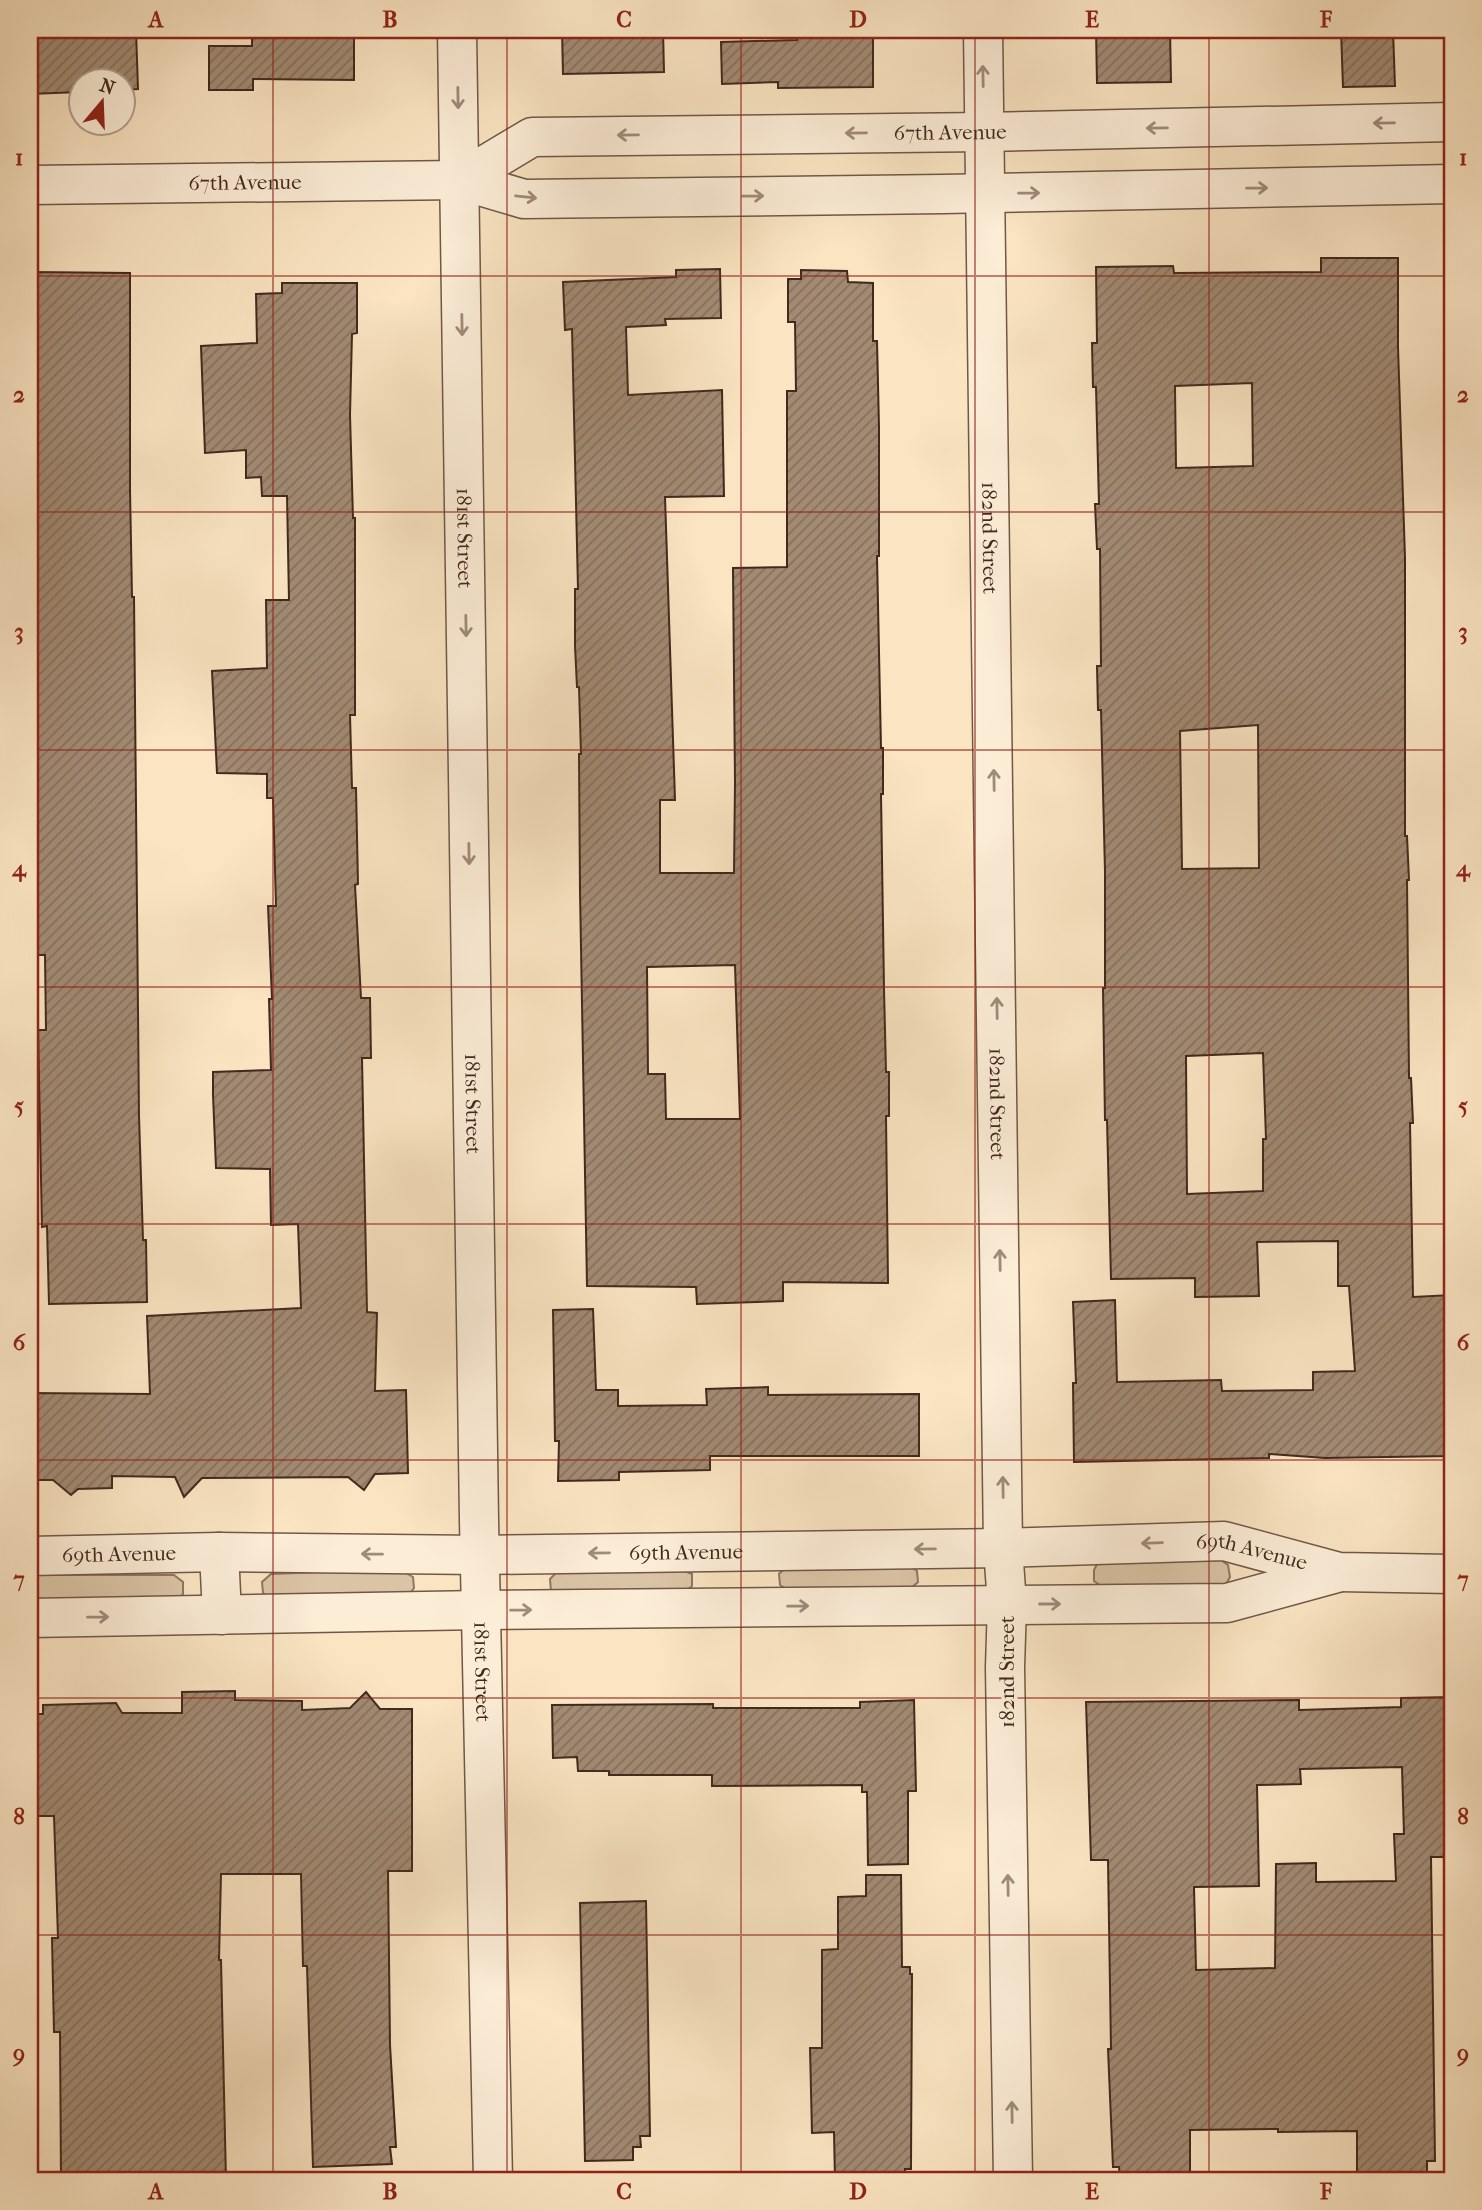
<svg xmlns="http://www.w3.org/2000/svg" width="1482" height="2210" font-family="'IM FELL French Canon',serif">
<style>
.green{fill:#dbc4a6;stroke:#8e7662;stroke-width:2}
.building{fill:url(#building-hatch);stroke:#42291d;stroke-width:2;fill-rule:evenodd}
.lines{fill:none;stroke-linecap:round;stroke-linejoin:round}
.minor-casing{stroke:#705846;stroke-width:41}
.minor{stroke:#fcedd7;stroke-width:38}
.oneway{stroke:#9f8b7a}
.grid{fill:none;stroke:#8f2418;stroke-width:2;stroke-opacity:0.55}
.labels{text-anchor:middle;stroke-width:7;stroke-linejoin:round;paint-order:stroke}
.street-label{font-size:21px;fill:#42291d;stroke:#fcedd7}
.neatline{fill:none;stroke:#8f2418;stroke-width:2.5}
.grid-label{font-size:23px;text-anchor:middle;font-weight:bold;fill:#8f2418}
</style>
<defs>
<pattern id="building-hatch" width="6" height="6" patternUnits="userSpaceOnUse" patternTransform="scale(1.75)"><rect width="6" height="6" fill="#a28a73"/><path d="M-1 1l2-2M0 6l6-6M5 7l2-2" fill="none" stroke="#86715e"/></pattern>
</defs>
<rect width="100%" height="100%" fill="#fae4c2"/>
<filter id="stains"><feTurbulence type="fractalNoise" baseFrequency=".00286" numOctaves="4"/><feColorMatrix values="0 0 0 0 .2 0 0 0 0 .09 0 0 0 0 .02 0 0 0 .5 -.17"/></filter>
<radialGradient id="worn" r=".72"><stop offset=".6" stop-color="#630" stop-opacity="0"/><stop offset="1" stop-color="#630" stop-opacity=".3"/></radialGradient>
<path class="green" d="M 1218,1558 L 1228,1565 L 1230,1577 L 1225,1586 L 1104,1588 L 1094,1581 L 1094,1570 L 1099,1560 Z
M 903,1561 L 917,1571 L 918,1582 L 910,1589 L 789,1591 L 780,1585 L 779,1574 L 788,1565 Z
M 675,1567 L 692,1574 L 692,1586 L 681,1595 L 551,1591 L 550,1579 L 559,1570 Z
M 399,1569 L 413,1577 L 414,1588 L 406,1599 L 273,1600 L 263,1593 L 262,1582 L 271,1574 Z
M 38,1575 L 174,1575 L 183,1582 L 183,1594 L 174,1603 L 35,1603 L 30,1596 L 30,1583 Z"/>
<path class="building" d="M 30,30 L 136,30 L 138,89 L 122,90 L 122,80 L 80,80 L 80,92 L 30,94 Z
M 252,30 L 354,30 L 354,80 L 253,79 L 253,90 L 209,90 L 209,46 L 252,46 Z
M 562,30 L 663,30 L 664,72 L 563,74 Z
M 1096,30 L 1170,30 L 1171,82 L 1097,83 Z
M 1341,30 L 1393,30 L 1395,86 L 1343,87 Z
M 873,37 L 873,87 L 778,88 L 778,82 L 722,84 L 721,42 L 797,40 L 797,38 Z
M 1321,258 L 1398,258 L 1398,347 L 1405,558 L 1405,836 L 1407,836 L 1409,880 L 1407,880 L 1409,1078 L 1411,1078 L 1413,1123 L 1410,1123 L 1413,1297 L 1452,1295 L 1452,1336 L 1448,1336 L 1450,1456 L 1325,1458 L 1269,1454 L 1269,1458 L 1074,1462 L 1073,1383 L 1076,1383 L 1073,1302 L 1115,1300 L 1117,1382 L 1221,1380 L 1222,1391 L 1313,1390 L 1313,1372 L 1355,1371 L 1349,1286 L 1338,1286 L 1338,1241 L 1257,1242 L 1259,1296 L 1195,1297 L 1195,1278 L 1111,1279 L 1107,1120 L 1105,1120 L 1103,988 L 1105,988 L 1105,871 L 1101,710 L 1098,710 L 1097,666 L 1101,666 L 1100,549 L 1097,549 L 1095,504 L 1099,504 L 1096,387 L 1093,387 L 1092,343 L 1097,343 L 1096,267 L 1173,266 L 1174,273 L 1321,272 ZM 1252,383 L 1253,466 L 1176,468 L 1175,386 ZM 1258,725 L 1259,868 L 1182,869 L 1180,731 ZM 1263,1053 L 1266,1139 L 1263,1139 L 1263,1191 L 1187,1194 L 1186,1056 Z
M 720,269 L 721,318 L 665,319 L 666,325 L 626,327 L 628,395 L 722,390 L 724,496 L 665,497 L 675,800 L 660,800 L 660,873 L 734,873 L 735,781 L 733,568 L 787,567 L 787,391 L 796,391 L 795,322 L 788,322 L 788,279 L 801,279 L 801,270 L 847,271 L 848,282 L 873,283 L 873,341 L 877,341 L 879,427 L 879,556 L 877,556 L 881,748 L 883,748 L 883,794 L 881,794 L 884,989 L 886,1072 L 889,1072 L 889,1116 L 886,1116 L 888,1283 L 783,1282 L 783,1301 L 697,1304 L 696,1287 L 587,1286 L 580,891 L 579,754 L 581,754 L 579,687 L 577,687 L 575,646 L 575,589 L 578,589 L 572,329 L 565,330 L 563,282 L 676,277 L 676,270 ZM 735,965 L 740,1119 L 666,1119 L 665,1074 L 648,1074 L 647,967 Z
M 31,272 L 130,273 L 130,489 L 132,597 L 134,597 L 139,1116 L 143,1240 L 146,1240 L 147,1302 L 49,1304 L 47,1226 L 42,1227 L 38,1030 L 46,1030 L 45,955 L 35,955 L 35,919 L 38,919 L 34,808 L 35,724 L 33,724 L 35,618 L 31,618 Z
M 282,283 L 357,283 L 357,333 L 352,334 L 350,415 L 353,518 L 355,518 L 355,715 L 350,715 L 352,788 L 356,788 L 358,884 L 355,885 L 361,998 L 370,998 L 371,1058 L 362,1058 L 367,1312 L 377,1313 L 375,1391 L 406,1390 L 408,1473 L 375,1474 L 364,1490 L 348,1477 L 202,1478 L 184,1497 L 175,1477 L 112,1476 L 112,1488 L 78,1489 L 71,1495 L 53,1480 L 30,1480 L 30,1393 L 150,1394 L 147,1316 L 301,1308 L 298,1224 L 271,1225 L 270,1169 L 216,1168 L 213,1095 L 213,1072 L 271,1070 L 269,999 L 272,999 L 268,906 L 276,906 L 273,798 L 267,798 L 267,774 L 217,773 L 212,671 L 267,668 L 266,600 L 289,600 L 287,496 L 262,496 L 261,477 L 246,478 L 246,450 L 205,453 L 201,346 L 257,343 L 256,294 L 282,293 Z
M 593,1309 L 596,1390 L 618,1390 L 618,1406 L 707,1405 L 706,1389 L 768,1387 L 768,1395 L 919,1394 L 919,1456 L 710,1456 L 710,1470 L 619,1472 L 619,1480 L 558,1481 L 559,1441 L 555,1441 L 553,1310 Z
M 235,1691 L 235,1700 L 302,1701 L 302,1710 L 350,1708 L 366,1692 L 380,1709 L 412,1709 L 412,1871 L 388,1871 L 390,2045 L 396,2147 L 390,2147 L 392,2164 L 313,2167 L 307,1966 L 303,1966 L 301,1874 L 221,1874 L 219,1960 L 221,1960 L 226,2180 L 61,2180 L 60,2032 L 54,2032 L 52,1938 L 58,1938 L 54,1816 L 38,1816 L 38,1799 L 30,1799 L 30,1714 L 43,1714 L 43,1705 L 116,1703 L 122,1713 L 182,1713 L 182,1692 Z
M 1452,1697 L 1452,1857 L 1431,1857 L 1435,2161 L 1427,2161 L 1427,2173 L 1357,2174 L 1357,2131 L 1278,2132 L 1278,2129 L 1190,2130 L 1190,2176 L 1120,2177 L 1119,2167 L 1113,2167 L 1108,2049 L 1111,2049 L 1108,1860 L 1091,1860 L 1086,1702 L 1299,1700 L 1299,1710 L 1401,1707 L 1401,1698 ZM 1402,1767 L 1404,1834 L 1394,1834 L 1396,1881 L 1316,1882 L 1316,1863 L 1276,1864 L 1275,1968 L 1196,1970 L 1194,1887 L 1259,1886 L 1257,1785 L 1301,1784 L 1300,1769 Z
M 914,1700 L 916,1791 L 908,1791 L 908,1864 L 868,1865 L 867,1792 L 862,1792 L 862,1785 L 712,1786 L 712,1775 L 609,1775 L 609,1771 L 578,1771 L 577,1757 L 553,1758 L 552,1705 L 713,1704 L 713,1708 L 860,1708 L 860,1702 Z
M 866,1875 L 901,1875 L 902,1967 L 910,1967 L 910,1974 L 912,1974 L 911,2169 L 905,2169 L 905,2180 L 835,2180 L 834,2132 L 812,2133 L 810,2048 L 822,2048 L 822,1950 L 838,1949 L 838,1897 L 866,1896 Z
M 646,1901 L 650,2136 L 640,2136 L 641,2147 L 633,2147 L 633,2160 L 585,2161 L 580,1903 Z"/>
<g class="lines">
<defs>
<g id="minor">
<path id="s1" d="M 457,30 L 479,1520 L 493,2180"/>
<path id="s2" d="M 983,30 L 1003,1548 L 1007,1604 L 1005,1667 L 1013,2180"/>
<path id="s3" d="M 460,180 L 532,137 L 985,132 L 1452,122"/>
<path id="s4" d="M 30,185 L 460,180 L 524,199 L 943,194 L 1452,184"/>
<path d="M 219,1552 L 222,1615"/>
<path id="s5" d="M 30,1556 L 219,1552 L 480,1555 L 1003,1548 L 1224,1541 L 1339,1572 L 1452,1574"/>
<path d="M 30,1618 L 481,1610 L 1227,1603 L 1337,1573"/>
</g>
</defs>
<use href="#minor" class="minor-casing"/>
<use href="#minor" class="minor"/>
</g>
<defs><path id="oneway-shaft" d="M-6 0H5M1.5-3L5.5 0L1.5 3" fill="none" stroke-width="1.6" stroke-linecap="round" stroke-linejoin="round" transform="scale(1.75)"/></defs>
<g class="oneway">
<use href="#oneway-shaft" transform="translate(983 76) rotate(-91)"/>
<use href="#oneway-shaft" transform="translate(458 98) rotate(89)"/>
<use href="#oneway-shaft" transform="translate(1384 123) rotate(179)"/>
<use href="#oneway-shaft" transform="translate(1157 128) rotate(179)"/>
<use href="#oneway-shaft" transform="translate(856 133) rotate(179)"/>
<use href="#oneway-shaft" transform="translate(628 135) rotate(179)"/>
<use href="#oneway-shaft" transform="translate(1257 188) rotate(-1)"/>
<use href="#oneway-shaft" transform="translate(1029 193) rotate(-1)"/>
<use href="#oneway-shaft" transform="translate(753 196) rotate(-1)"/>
<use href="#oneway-shaft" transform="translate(526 197) rotate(6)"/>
<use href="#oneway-shaft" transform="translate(462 325) rotate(89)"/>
<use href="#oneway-shaft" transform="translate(466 626) rotate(89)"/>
<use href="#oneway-shaft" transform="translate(994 780) rotate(-91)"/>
<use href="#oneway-shaft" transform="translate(469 854) rotate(89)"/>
<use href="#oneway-shaft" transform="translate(997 1008) rotate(-91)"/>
<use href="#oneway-shaft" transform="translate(1000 1260) rotate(-91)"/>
<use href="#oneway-shaft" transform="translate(1003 1487) rotate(-91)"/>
<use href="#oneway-shaft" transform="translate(1152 1543) rotate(178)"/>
<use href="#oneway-shaft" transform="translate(925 1549) rotate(179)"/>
<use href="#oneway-shaft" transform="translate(599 1553) rotate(179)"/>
<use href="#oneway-shaft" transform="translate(372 1554) rotate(-179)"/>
<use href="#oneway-shaft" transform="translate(1050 1604)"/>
<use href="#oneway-shaft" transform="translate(798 1606) rotate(-1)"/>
<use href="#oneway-shaft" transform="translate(521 1610) rotate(-1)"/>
<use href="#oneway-shaft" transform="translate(98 1617) rotate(-1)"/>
<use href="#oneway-shaft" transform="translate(1008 1885) rotate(-91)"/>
<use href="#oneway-shaft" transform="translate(1012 2112) rotate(-91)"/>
</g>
<path class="grid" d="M 273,30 L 273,2180M 507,30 L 507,2180M 741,30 L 741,2180M 975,30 L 975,2180M 1209,30 L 1209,2180M 30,276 L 1452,276M 30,512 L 1452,512M 30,750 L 1452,750M 30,987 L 1452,987M 30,1224 L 1452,1224M 30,1460 L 1452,1460M 30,1698 L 1452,1698M 30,1935 L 1452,1935"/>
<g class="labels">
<g class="street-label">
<text dy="7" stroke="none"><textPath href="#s3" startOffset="502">67th Avenue</textPath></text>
<text dy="7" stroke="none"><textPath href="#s4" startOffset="215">67th Avenue</textPath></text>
<text dy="7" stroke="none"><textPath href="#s1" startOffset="508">181st Street</textPath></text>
<text dy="7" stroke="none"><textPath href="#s2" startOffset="508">182nd Street</textPath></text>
<text dy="7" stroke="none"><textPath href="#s1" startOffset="1074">181st Street</textPath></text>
<text dy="7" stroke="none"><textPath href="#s2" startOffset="1074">182nd Street</textPath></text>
<text dy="7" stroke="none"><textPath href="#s5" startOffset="656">69th Avenue</textPath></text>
<text dy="7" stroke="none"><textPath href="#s5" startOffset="89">69th Avenue</textPath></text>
<text dy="7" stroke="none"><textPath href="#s5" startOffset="1223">69th Avenue</textPath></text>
<text dy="7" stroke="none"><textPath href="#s1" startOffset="1642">181st Street</textPath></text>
<text transform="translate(1007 1672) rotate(-90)" y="7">182nd Street</text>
</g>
</g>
<rect width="1482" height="2210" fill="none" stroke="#fae4c2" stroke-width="77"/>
<g transform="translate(102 102) rotate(19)"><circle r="33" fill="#fcedd7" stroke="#b29f8d" stroke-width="2"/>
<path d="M0-5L12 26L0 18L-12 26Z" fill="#8f2418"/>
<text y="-10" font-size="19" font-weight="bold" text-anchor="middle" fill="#42291d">N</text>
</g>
<rect x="38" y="38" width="1406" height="2134" class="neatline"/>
<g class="grid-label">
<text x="156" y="27">A</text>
<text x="390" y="27">B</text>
<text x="624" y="27">C</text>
<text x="858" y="27">D</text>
<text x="1092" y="27">E</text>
<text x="1326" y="27">F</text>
<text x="19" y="165">1</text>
<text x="1463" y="165">1</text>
<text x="19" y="402">2</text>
<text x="1463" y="402">2</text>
<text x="19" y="639">3</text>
<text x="1463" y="639">3</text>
<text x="19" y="876">4</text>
<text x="1463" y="876">4</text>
<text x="19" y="1113">5</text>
<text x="1463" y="1113">5</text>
<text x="19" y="1350">6</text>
<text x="1463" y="1350">6</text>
<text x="19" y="1587">7</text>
<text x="1463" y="1587">7</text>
<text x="19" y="1824">8</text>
<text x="1463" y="1824">8</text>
<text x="19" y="2061">9</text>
<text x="1463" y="2061">9</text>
<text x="156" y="2199">A</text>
<text x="390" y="2199">B</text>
<text x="624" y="2199">C</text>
<text x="858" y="2199">D</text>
<text x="1092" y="2199">E</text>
<text x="1326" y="2199">F</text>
</g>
<rect width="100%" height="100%" filter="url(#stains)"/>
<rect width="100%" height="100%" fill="url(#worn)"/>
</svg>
